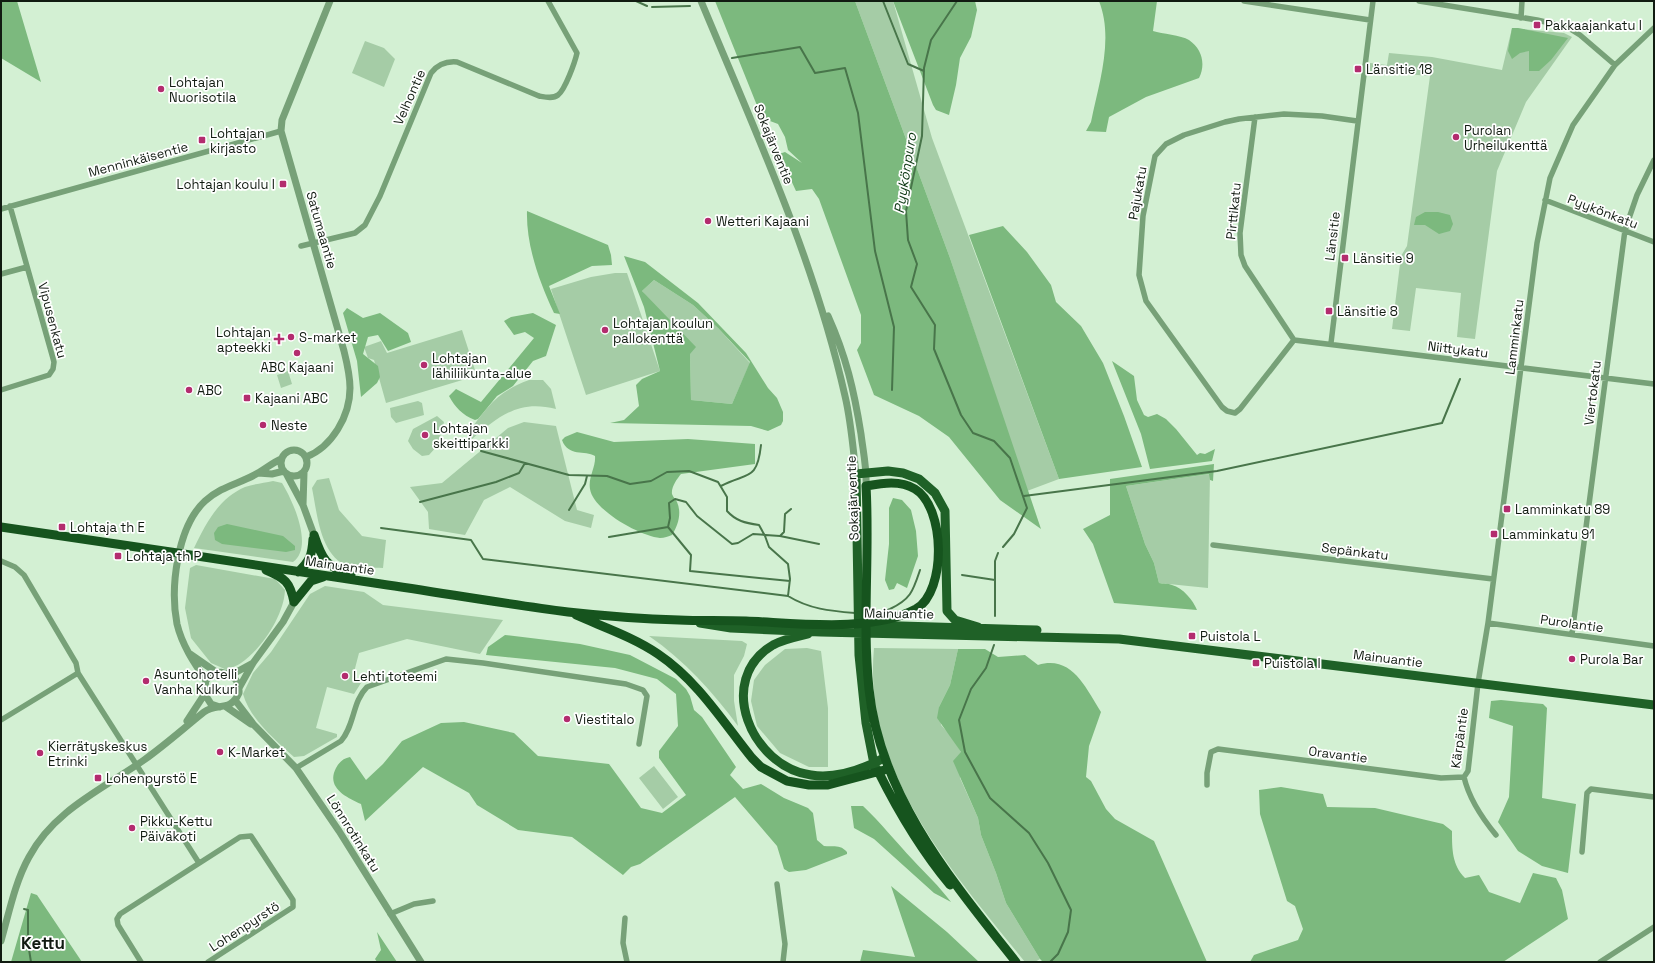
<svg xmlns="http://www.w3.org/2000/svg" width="1655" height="963" font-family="'Space Grotesk',sans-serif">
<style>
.green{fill:#a5cca6}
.forest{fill:#7cb97e;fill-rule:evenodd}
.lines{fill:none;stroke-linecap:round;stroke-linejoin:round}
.stream{stroke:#48754a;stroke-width:2}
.minor{stroke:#77a178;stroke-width:5.5}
.tertiary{stroke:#77a178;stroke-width:7}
.primary{stroke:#1f6127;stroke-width:9}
.trunk{stroke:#16541e;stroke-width:9}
.poi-dot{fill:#b32c6e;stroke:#fff;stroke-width:1.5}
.labels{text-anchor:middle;stroke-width:3.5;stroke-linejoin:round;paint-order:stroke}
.poi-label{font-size:13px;fill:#111b11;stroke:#fff;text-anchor:start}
.street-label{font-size:13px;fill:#111b11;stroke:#fff}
.water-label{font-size:14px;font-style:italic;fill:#0c3812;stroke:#fff}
.district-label{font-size:17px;font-weight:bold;fill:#111b11;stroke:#fff}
</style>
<rect width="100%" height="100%" fill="#d3f0d3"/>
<path class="green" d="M 855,1 L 893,1 L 932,138 L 1059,479 L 1027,491 L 950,258 Z
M 1512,28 L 1564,33 L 1572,37 L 1526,102 L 1497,171 L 1475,339 L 1457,337 L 1461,293 L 1416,288 L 1410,331 L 1392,329 L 1401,256 L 1407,246 L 1430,76 L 1369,71 L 1370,63 L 1387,65 L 1389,53 L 1432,57 L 1502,70 Z
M 365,41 L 384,48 L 395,59 L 384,87 L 352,73 Z
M 615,273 L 627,273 L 660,371 L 586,395 L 551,289 L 591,277 Z
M 654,280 L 693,305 L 718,328 L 750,363 L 732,404 L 691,400 L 690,354 L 642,291 Z
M 462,330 L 475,370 L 469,378 L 386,403 L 374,360 L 368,358 L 364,347 L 381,341 L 387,353 Z
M 288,371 L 292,384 L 281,388 L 277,375 Z
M 529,380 L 543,380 L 551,389 L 556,409 C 518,399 498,417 471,440 L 467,434 C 487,408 496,392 529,380 Z
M 418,401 L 422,403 L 424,415 L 396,423 L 391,417 L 390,408 Z
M 437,416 L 444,422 L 438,445 L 429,455 L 422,456 L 413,449 L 408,441 L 413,429 Z
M 524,422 L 556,426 L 577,510 L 594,515 L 591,528 L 565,521 L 510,487 L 484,500 L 465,535 L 429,529 L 428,512 L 410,487 L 442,483 L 508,428 Z
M 1210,474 L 1208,588 L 1159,583 L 1154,563 L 1145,544 L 1126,486 Z
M 329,478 L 339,510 L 362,536 L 386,540 L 383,568 C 373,567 359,569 349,566 C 320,558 317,512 312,488 L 317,480 Z
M 273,481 L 282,483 C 293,501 314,547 293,562 L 194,548 C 206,523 219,498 245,487 C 254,484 264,483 273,481 Z
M 196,565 L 275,579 L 285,590 C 284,615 262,649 241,663 C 237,666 232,667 227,670 L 211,663 L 191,638 L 185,608 L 190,568 Z
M 325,586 L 364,592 L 383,605 L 503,620 L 480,654 L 407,639 L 359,653 L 352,680 L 361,683 L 354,694 L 327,687 L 316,728 L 337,734 L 337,737 L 304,756 L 294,757 C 275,740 250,719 243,694 L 253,673 L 271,652 L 310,594 Z
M 649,636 L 742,641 L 747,644 L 744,656 L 734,675 L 734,701 L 738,726 C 712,691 685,661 649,636 Z
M 807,648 L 821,651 L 828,708 L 828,767 L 809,767 L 780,753 L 757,726 L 751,701 L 754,680 L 765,665 L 785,649 Z
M 874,648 L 958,649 L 950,685 L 939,707 L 941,725 L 952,737 L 961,752 L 960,778 L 978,818 L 981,835 L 996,873 L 1006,903 L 1040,959 L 1035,962 L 1025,962 C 953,873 862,771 874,648 Z
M 654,766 L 678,797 L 663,809 L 639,778 Z"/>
<path class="forest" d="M 1,1 L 17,1 L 41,82 L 1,58 Z
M 715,1 L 855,1 L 950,258 L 1041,529 L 1000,500 L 949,437 L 919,416 L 874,395 L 857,350 L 861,343 L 861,315 L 819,199 L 812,189 L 796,191 L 779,154 L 785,152 L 802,163 L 788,150 L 785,137 L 778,124 L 762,118 Z
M 893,1 L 975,1 L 977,10 L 971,37 L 960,58 L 956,85 L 949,115 L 936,110 L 933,105 Z
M 1099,1 L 1157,1 L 1153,31 C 1162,34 1181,35 1189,40 C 1202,49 1206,64 1199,78 L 1146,97 L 1109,117 L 1106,132 L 1086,131 L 1091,122 C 1099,83 1114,39 1099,1 Z
M 1512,28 L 1518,28 L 1568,38 L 1551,60 L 1539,71 L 1529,71 L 1529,51 L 1520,53 L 1512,59 L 1508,51 Z
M 527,211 L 608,245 L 611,255 L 612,265 L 592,266 L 549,286 L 560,314 L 554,313 C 539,281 526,245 527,211 Z
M 1425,212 L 1438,212 L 1450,215 L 1453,224 L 1450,231 L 1439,234 L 1425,225 L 1414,225 L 1416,217 Z
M 1003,226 L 1027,252 L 1051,285 L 1056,302 L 1081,326 L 1103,363 L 1124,416 L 1142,467 L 1059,479 L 969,235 Z
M 624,256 L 645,262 L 698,303 L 746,353 L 768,388 L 777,398 L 783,412 L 783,421 L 781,425 L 768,431 L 751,426 L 610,423 L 624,420 L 639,406 L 636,385 L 642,379 L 660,371 L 644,307 ZM 654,280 L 693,305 L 718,328 L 750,362 L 732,404 L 691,400 L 690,354 L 696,347 L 642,291 Z
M 347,308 L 363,318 L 380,313 L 408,333 L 411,342 L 388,351 L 378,335 L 368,337 L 363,354 L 378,366 L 380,377 L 377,383 L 361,397 L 357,361 L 343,313 Z
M 533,313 L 556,325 L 546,356 L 533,361 L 513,386 L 497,396 L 478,419 L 475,420 C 462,415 455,407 449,396 L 456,389 L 481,402 L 534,338 L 525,332 L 514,335 L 504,321 L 511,317 Z
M 1112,361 L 1134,376 L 1137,400 L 1144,415 L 1148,417 L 1157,414 L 1166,419 L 1176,429 L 1197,455 L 1200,453 L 1205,454 L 1215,449 L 1212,461 L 1150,469 L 1141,434 Z
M 577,432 L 614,442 L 688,439 L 755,444 L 755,464 L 681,474 C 677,479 671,487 672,494 C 673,497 676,500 677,502 C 682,513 678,526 672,535 C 669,536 664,538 660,538 C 640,536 593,510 590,489 C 588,477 596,467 595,456 C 585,450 568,457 562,440 L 565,437 Z
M 1214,464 L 1213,481 L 1210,480 L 1209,474 L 1126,486 L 1145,544 L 1154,563 L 1159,583 C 1163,584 1168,583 1172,585 C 1183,588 1193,600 1197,610 L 1114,603 L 1093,544 L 1083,529 L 1110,515 L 1110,479 Z
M 893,498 L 902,500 L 911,510 L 916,531 L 918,556 L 907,588 L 897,583 L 894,589 L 889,590 L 885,580 L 889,544 L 889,508 Z
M 227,524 L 283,536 L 295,546 L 295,550 L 286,552 L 222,544 L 215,540 L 214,533 L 218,527 Z
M 505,635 L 580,644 L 630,655 L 676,679 L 686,689 L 690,696 L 694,710 L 702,717 L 736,767 L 730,775 L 743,789 L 761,784 L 784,798 L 808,808 L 813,813 L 817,840 L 824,846 C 834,847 840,844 847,852 L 847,854 L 806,870 L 789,872 L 784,869 L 777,846 L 735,797 L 640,864 L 631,867 L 623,875 L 572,837 L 518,830 L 477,805 L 469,793 L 423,767 L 365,821 L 361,804 C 345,797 326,787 336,768 C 339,762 344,758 350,757 L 366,780 L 383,764 L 402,741 L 441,723 L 464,722 L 514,733 L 538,756 L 609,764 L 641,808 L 662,813 L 686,795 L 659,758 L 659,751 L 678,726 L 676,694 L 657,679 L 615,668 L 486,655 L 488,647 Z
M 958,649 L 985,649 L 998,657 L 1025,655 L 1038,665 C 1072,655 1085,687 1101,712 L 1089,746 L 1086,777 L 1091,781 L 1106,809 L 1115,819 L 1154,841 L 1207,962 L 1043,962 L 1040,959 L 1006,903 L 996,873 L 981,835 L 978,818 L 953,761 L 961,752 L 937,718 L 939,707 L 950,685 Z
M 1501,700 L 1543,704 L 1547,708 L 1542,798 L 1576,804 L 1568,873 L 1542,866 L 1518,851 L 1498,822 L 1509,797 L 1513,726 L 1489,718 L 1491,701 Z
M 1281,787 L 1323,794 L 1327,807 L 1375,808 L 1443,824 L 1452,831 C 1452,849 1452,865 1465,878 L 1479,875 L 1489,892 L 1520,903 L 1533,873 L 1556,878 L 1562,890 L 1568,919 L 1503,962 L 1250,962 L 1254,955 L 1298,940 L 1303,929 L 1295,906 L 1287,901 L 1260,814 L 1259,790 Z
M 851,806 L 863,806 C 881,823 896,842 913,860 C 926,874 939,886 951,902 L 934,893 L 874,839 L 854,828 Z
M 891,886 L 947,932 L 979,962 L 860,962 L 863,950 L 915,957 Z
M 31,893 L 37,895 L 82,962 L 11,962 Z
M 377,932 L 397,962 L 377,962 L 375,959 L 381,950 Z"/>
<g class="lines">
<path class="stream" d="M 636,1 L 647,6
M 883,1 L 908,64 L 924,71
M 957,1 L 931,40 L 924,68 L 922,136 L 906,211 L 908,240 L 917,264 L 911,287 L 935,325 L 934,349 L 961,415 L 973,433 L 994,441 L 1010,458 L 1027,508 L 1014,534 L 1003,547
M 652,7 L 690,6
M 732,58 L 800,47 L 815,73 L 845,68 L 858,113 L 875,251 L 894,327 L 892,390
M 481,451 L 569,475 L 607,476 L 630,484 L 651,481 L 667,472 L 689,471 L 718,482 L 727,497 L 727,511 C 736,521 745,523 759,525 L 765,536 L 769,547 L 788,564 L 790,579 L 788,596
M 721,486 C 747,472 757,482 761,445
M 1024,496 L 1217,471 L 1442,423 L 1460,379
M 420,502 L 496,482 L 519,473 L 525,463
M 569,510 L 585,484 L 587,476
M 668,527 L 670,518 L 669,503 L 675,499 L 686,502 L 697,516 L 732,544 L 738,543 L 753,534 L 780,536 L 784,532 L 785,514 L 791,509
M 381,528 L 471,540 L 483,559 L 788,596 C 809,609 830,611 855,613
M 780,536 L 819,544
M 609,537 L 668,527 L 691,555 L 690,571 L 790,581
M 962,575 L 995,580
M 869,614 C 878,615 883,612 890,609 C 911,599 913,591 920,570
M 995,616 L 995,561 L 998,553
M 994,645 L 986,668 L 971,689 L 959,720 L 965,752 L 990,798 L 1029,833 L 1048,863 L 1071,910 L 1068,932 L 1058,954 L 1050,962
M 24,909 L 28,910 L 28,943 L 31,962"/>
<path class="minor" d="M 1244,1 L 1370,20
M 1419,1 L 1537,20 L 1567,27 L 1580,35 L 1615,65
M 1521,18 L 1522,1
M 1255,117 L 1240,233 L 1241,255 L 1245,266 L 1294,340
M 1357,121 L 1322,116 L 1284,114 L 1239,119 L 1225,122 L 1184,135 L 1166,144 L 1155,156 L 1143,216 L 1139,275 L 1146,301 L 1222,407 L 1227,411 L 1235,413 L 1240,409 L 1294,340 L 1654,384
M 1545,200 L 1654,242
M 1,209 L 281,131
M 301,246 L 355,233 L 365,225 L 380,196 L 431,73 C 438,64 446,61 457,62 L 539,96 C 545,97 553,99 558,95 C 565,90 575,62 577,53 L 548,1
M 1,274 L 27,267
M 1331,343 L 1373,1
M 1,390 L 49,375 L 53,369 L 54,362 L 10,206
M 1213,545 L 1493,579
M 1,561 L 15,567 L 24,575 L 76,663 L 78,673
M 1488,623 L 1654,646
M 1572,634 L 1625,230 L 1637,195 L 1654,160
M 1,720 L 78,673 L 199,863
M 296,768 L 341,741 C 355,725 352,702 367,687 L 446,659 L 483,663 L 626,684 L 643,690 L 647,696 L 639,744
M 1464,777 L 1468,771 L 1478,683 L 1488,623 L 1537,243 L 1550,178 L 1573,125 L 1615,65 L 1654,28
M 1464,777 C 1469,799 1482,818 1496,835
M 1207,785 L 1207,773 L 1211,752 L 1218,749 L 1441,778 L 1464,777
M 1582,852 L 1587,793 L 1591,789 L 1654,797
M 777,884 L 785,944 L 783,962
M 390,914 L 414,904 L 433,901
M 625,918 L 623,943 L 627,962
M 141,962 L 118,925 L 117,919 L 120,914 L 240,837 L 251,836 L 293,900 L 293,907 L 208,962
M 1600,962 L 1654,927"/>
<path class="tertiary" d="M 701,1 C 755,131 814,258 845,396 C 851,421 853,448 856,474
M 828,316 C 846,356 854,390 861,434 C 863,451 867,468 866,486
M281 463a13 13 0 1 1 26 0a13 13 0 1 1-26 0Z
M 306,457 C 332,447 350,416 350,388 C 350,376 347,363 344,351 L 281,131 L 282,120 L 330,1
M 258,473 L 272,474 L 284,471
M 287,475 L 303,505 L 314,535
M 303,505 L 304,473
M 190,654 L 216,672
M 231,675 L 253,663
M 206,680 C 194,663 182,645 177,624 C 170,588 177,527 205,501 C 223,485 240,484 258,473 C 267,468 272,463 281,459
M 239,688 L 253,663 L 283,622 L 294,602
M 235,700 L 254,725 L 296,768 L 339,831 L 421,962
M 225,706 L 251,724
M 187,721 L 204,695
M 1,941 C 9,913 15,882 29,857 C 54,810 103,789 144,760 C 165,745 184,728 204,712 C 217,702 230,713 239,693 C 240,678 229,672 216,672 L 206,680 L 204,693 L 211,704 L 220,707"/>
<path class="primary" d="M 700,623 L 731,628 L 821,632 L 1119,639 L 1654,705
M 868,625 L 1037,630
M 808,634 C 796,637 784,639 773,645 C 714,680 752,767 811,775 C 835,779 863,769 884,758
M 879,773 L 874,764 L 866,723 L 859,655 L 856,474 L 888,471 L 903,473 L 919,479 L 935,493 L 945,511 L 947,611 L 955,620 L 978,627"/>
<path class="trunk" d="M 1,527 C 128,545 254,565 381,584 C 443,593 506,604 568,612 C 604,616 643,619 679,620 C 701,621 724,620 746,621 C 796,623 871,633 916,609 C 947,591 945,507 915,489 C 900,480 883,483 866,486 C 870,553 862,622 869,689 C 880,796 952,881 1016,962
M 314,535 C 322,559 326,567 351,575
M 266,570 C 285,578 290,582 294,602
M 298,572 C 310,561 312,555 313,539
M 294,602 L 311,581 L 323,577
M 576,615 C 603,627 633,637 658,654 C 698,681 723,722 752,758 L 761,767 L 787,781 L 809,785 L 828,785 L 888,769
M 879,773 C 899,813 921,850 950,885"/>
</g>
<g class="poi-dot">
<rect x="1533" y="21" width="8" height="8" rx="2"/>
<rect x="1354" y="65" width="8" height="8" rx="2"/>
<circle cx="161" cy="89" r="4"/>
<circle cx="1456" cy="137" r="4"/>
<rect x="198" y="136" width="8" height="8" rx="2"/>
<rect x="279" y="180" width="8" height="8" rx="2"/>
<circle cx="708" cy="221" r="4"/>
<rect x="1341" y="254" width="8" height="8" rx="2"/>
<rect x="1325" y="307" width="8" height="8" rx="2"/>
<circle cx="605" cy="330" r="4"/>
<circle cx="291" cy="337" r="4"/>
<path d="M277 333h4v4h4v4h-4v4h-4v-4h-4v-4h4z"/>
<circle cx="297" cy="353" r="4"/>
<circle cx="424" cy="365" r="4"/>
<circle cx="189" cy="390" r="4"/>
<rect x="243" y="394" width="8" height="8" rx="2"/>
<circle cx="263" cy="425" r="4"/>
<circle cx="425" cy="435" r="4"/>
<rect x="1503" y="505" width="8" height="8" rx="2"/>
<rect x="58" y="523" width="8" height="8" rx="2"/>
<rect x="1490" y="530" width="8" height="8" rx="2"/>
<rect x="114" y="552" width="8" height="8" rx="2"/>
<rect x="1188" y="632" width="8" height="8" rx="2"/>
<circle cx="1572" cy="659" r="4"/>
<rect x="1252" y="659" width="8" height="8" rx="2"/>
<circle cx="345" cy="676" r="4"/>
<circle cx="146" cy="681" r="4"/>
<circle cx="567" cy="719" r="4"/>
<circle cx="220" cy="752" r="4"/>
<circle cx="40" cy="753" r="4"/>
<rect x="94" y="774" width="8" height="8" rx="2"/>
<circle cx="132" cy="828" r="4"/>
</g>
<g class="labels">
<g class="poi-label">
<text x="1545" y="30">Pakkaajankatu I</text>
<text x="1366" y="74">Länsitie 18</text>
<text x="169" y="87">Lohtajan<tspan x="169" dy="15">Nuorisotila</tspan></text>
<text x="1464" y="135">Purolan<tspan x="1464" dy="15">Urheilukenttä</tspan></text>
<text x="210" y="138">Lohtajan<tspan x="210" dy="15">kirjasto</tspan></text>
<text x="275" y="189" text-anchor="end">Lohtajan koulu I</text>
<text x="716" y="226">Wetteri Kajaani</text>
<text x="1353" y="263">Länsitie 9</text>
<text x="1337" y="316">Länsitie 8</text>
<text x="613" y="328">Lohtajan koulun<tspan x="613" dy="15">pallokenttä</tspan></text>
<text x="271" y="337" text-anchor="end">Lohtajan<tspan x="271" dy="15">apteekki</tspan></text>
<text x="299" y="342">S-market</text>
<text x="432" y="363">Lohtajan<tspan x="432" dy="15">lähiliikunta-alue</tspan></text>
<text x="297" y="372" text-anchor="middle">ABC Kajaani</text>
<text x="197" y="395">ABC</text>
<text x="255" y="403">Kajaani ABC</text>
<text x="271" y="430">Neste</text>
<text x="433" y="433">Lohtajan<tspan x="433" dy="15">skeittiparkki</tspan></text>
<text x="1515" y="514">Lamminkatu 89</text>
<text x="70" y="532">Lohtaja th E</text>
<text x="1502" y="539">Lamminkatu 91</text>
<text x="126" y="561">Lohtaja th P</text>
<text x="1200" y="641">Puistola L</text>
<text x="1580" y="664">Purola Bar</text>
<text x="1264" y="668">Puistola I</text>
<text x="154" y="679">Asuntohotelli<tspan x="154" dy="15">Vanha Kulkuri</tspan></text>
<text x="353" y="681">Lehti toteemi</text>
<text x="575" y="724">Viestitalo</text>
<text x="48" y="751">Kierrätyskeskus<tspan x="48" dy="15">Etrinki</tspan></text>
<text x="228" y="757">K-Market</text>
<text x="106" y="783">Lohenpyrstö E</text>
<text x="140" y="826">Pikku-Kettu<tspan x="140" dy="15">Päiväkoti</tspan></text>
</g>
<g class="street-label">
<text transform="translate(409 97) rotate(-66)" y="5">Velhontie</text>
<text transform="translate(774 144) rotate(68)" y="5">Sokajärventie</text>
<text transform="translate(138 159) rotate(-15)" y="5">Menninkäisentie</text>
<text transform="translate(1137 193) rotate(-80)" y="5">Pajukatu</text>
<text transform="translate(1233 211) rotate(-84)" y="5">Pirttikatu</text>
<text transform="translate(1603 211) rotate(21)" y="5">Pyykönkatu</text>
<text transform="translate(322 230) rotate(74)" y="5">Satumaantie</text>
<text transform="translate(1332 236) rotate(-83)" y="5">Länsitie</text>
<text transform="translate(53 320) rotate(75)" y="5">Vipusenkatu</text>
<text transform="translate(1514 337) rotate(-83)" y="5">Lamminkatu</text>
<text transform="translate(1458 349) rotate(7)" y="5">Niittykatu</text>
<text transform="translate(1592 393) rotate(-83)" y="5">Viertokatu</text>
<text transform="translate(852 498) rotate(-92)" y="5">Sokajärventie</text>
<text transform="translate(1355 551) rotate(7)" y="5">Sepänkatu</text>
<text transform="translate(340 565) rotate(8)" y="5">Mainuantie</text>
<text transform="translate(899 613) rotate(1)" y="5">Mainuantie</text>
<text transform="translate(1572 623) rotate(8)" y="5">Purolantie</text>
<text transform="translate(1388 658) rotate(7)" y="5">Mainuantie</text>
<text transform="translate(1459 738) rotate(-82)" y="5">Kärpäntie</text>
<text transform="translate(1338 754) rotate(7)" y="5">Oravantie</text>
<text transform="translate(354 833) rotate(58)" y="5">Lönnrotinkatu</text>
<text transform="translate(244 926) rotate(-33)" y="5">Lohenpyrstö</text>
</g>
<g class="water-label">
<text transform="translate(905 173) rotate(-81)" y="5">Pyykönpuro</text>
</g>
<g class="district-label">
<text x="43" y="949">Kettu</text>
</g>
</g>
<rect width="1655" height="963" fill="none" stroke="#111b11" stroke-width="4"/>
</svg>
